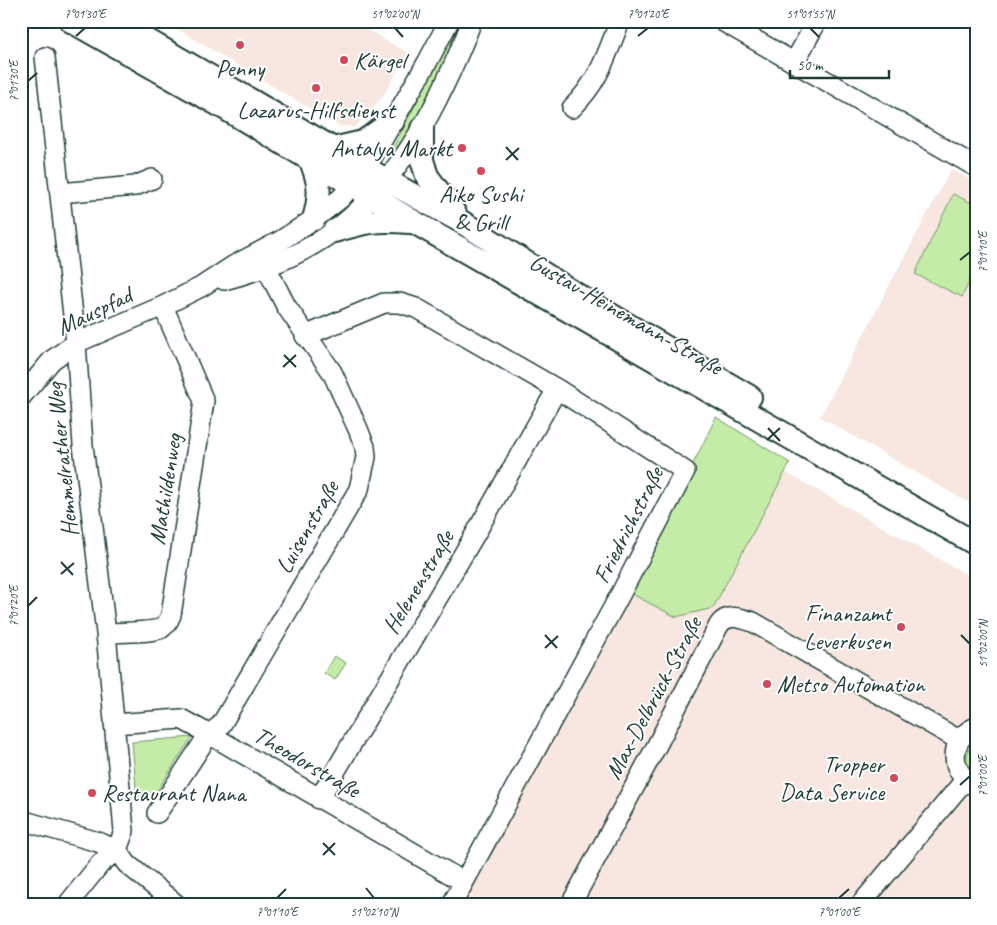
<svg xmlns="http://www.w3.org/2000/svg" width="997" height="925" font-family="Caveat,sans-serif">
<style>
.built{fill:#f7e7e0}
.green{fill:#c5eca7;stroke:#72946e}
.lines{fill:none;stroke-linecap:round;stroke-linejoin:round}
.minor-casing{stroke:#1f3d34;stroke-width:22}
.major-casing{stroke:#1f3d34;stroke-width:26}
.minor{stroke:#fff;stroke-width:19}
.major{stroke:#fff;stroke-width:22}
.ticks{fill:none;stroke:#1f3d34;stroke-width:2}
.poi-dot{fill:#d1495b;stroke:#fff;stroke-width:2}
.labels{text-anchor:middle;stroke-width:4;stroke-linejoin:round;paint-order:stroke}
.poi-label{font-size:24px;fill:#1f3d34;stroke:#fff;text-anchor:start}
.street-label{font-size:24px;fill:#1f3d34;stroke:#fff}
.neatline{fill:none;stroke:#1f3d34;stroke-width:2}
.ticks-label{font-size:12px;text-anchor:middle;fill:#1f3d34}
</style>
<rect width="100%" height="100%" fill="#fff"/>
<filter id="ink" filterUnits="userSpaceOnUse"><feTurbulence type="fractalNoise" baseFrequency=".02" numOctaves="2"/><feDisplacementMap in="SourceGraphic" scale="10" xChannelSelector="R" yChannelSelector="G"/><feConvolveMatrix kernelMatrix="1 2 1 2 8 2 1 2 1" color-interpolation-filters="sRGB"/></filter>
<g filter="url(#ink)">
<path class="built" d="M 164,21 L 352,21 L 408,53 L 381,99 L 355,127 L 339,126 Z
M 951,169 L 976,183 L 976,507 L 820,417 Z
M 785,472 L 976,580 L 976,904 L 462,904 L 630,593 L 713,608 Z"/>
<path class="green" d="M 459,21 L 463,21 L 457,41 L 395,161 L 388,157 Z
M 953,194 L 976,205 L 976,267 L 962,297 L 915,274 Z
M 716,417 L 790,463 L 713,608 L 676,617 L 630,593 Z
M 334,656 L 346,663 L 335,680 L 324,673 Z
M 192,737 L 153,797 L 137,799 L 132,742 Z
M 976,740 L 976,773 C 963,765 965,749 976,740 Z"/>
<g class="lines">
<defs>
<path id="minor" d="M 722,21 L 976,167
M 45,57 L 76,343 L 83,445 L 106,633 L 124,831 L 117,850 L 100,864 L 68,904
M 794,63 L 817,21
M 572,108 C 600,80 606,56 620,21
M 60,193 L 135,186 L 152,179
M 224,280 C 262,270 302,255 334,231 C 403,179 441,99 472,21
M 305,336 L 384,303 L 400,303 L 416,308 L 557,389 L 685,471 L 621,593 L 452,904
M 21,397 L 52,360 L 76,343 L 163,306 L 201,287 L 233,266 L 280,241 L 314,219 L 341,198 L 366,168 L 428,61 L 449,21
M 106,633 C 119,632 151,633 162,628 C 166,625 169,620 171,615 L 204,401 L 163,306
M 114,724 L 181,719 L 209,734 L 464,882
M 974,785 C 948,772 949,738 976,727
M 319,799 L 477,531 L 557,389
M 157,813 L 209,734 L 221,725 L 359,489 L 366,457 L 365,447 L 358,429 L 332,372 L 286,306 L 259,253
M 21,820 L 98,842 L 117,850 L 127,864 L 176,904
M 571,904 L 656,747 L 719,625 C 727,613 741,618 753,622 L 959,740
M 861,904 L 965,780"/>
<path id="major" d="M 71,21 L 228,110 L 414,222 L 976,544
M 114,21 L 235,91 L 386,180 L 460,221 L 582,298 L 750,397
M 422,129 L 422,160 L 427,176 L 455,214
M 333,149 L 363,142 L 393,121
M 311,161 C 320,183 321,195 314,219
M 334,231 C 364,222 376,219 409,222"/>
</defs>
<use href="#minor" class="minor-casing"/>
<use href="#major" class="major-casing"/>
<use href="#minor" class="minor"/>
<use href="#major" class="major"/>
</g>
</g>
<path class="ticks" d="M 395,28 L 403,37M 810,28 L 819,37M 76,36 L 85,28M 638,36 L 648,28M 28,81 L 37,73M 506,147 L 518,160M 506,160 L 519,148M 960,260 L 970,252M 284,355 L 296,367M 283,367 L 296,355M 768,428 L 780,441M 767,440 L 780,428M 61,562 L 73,575M 61,574 L 74,563M 28,606 L 37,597M 545,635 L 557,648M 961,635 L 970,644M 545,648 L 558,636M 960,785 L 970,776M 323,843 L 335,855M 323,855 L 335,843M 366,888 L 374,898M 277,898 L 286,889M 839,898 L 849,889"/>
<g class="poi-dot">
<circle cx="240" cy="45" r="5"/>
<circle cx="344" cy="60" r="5"/>
<circle cx="316" cy="88" r="5"/>
<circle cx="462" cy="148" r="5"/>
<circle cx="481" cy="171" r="5"/>
<circle cx="901" cy="627" r="5"/>
<circle cx="767" cy="684" r="5"/>
<circle cx="894" cy="778" r="5"/>
<circle cx="92" cy="793" r="5"/>
</g>
<g class="labels">
<g class="poi-label">
<text x="354" y="68">Kärgel</text>
<text x="240" y="76" text-anchor="middle">Penny</text>
<text x="316" y="118" text-anchor="middle">Lazarus-Hilfsdienst</text>
<text x="452" y="156" text-anchor="end">Antalya Markt</text>
<text x="481" y="202" text-anchor="middle">Aiko Sushi<tspan x="481" dy="28">&amp; Grill</tspan></text>
<text x="891" y="621" text-anchor="end">Finanzamt<tspan x="891" dy="28">Leverkusen</tspan></text>
<text x="777" y="692">Metso Automation</text>
<text x="884" y="772" text-anchor="end">Tropper<tspan x="884" dy="28">Data Service</tspan></text>
<text x="102" y="801">Restaurant Nana</text>
</g>
<g class="street-label">
<text transform="translate(94 311) rotate(-26)" y="8">Mauspfad</text>
<text transform="translate(626 314) rotate(30)" y="8">Gustav-Heinemann-Straße</text>
<text transform="translate(62 460) rotate(-96)" y="8">Hemmelrather Weg</text>
<text transform="translate(165 489) rotate(-81)" y="8">Mathildenweg</text>
<text transform="translate(628 525) rotate(-63)" y="8">Friedrichstraße</text>
<text transform="translate(307 527) rotate(-60)" y="8">Luisenstraße</text>
<text transform="translate(418 582) rotate(-59)" y="8">Helenenstraße</text>
<text transform="translate(653 698) rotate(-62)" y="8">Max-Delbrück-Straße</text>
<text transform="translate(307 762) rotate(30)" y="8">Theodorstraße</text>
</g>
</g>
<rect width="997" height="925" fill="none" stroke="#fff" stroke-width="55"/>
<path d="M790 70v8h99v-8" fill="none" stroke="#1f3d34" stroke-width="2.5"/>
<text x="797" y="70" font-size="15" fill="#1f3d34" stroke="#ffffff" stroke-width="4" paint-order="stroke">50 m</text>
<rect x="28" y="28" width="942" height="870" class="neatline"/>
<g class="ticks-label">
<text x="85" y="18">7°01'30"E</text>
<text x="395" y="18">51°02'00"N</text>
<text x="648" y="18">7°01'20"E</text>
<text x="810" y="18">51°01'55"N</text>
<text transform="translate(14 81) rotate(-90)" y="4">7°01'30"E</text>
<text transform="translate(983 252) rotate(-90)" y="4">7°01'10"E</text>
<text transform="translate(14 606) rotate(-90)" y="4">7°01'20"E</text>
<text transform="translate(983 644) rotate(-90)" y="4">51°02'00"N</text>
<text transform="translate(983 776) rotate(-90)" y="4">7°01'00"E</text>
<text x="277" y="916">7°01'10"E</text>
<text x="374" y="916">51°02'10"N</text>
<text x="839" y="916">7°01'00"E</text>
</g>
</svg>
